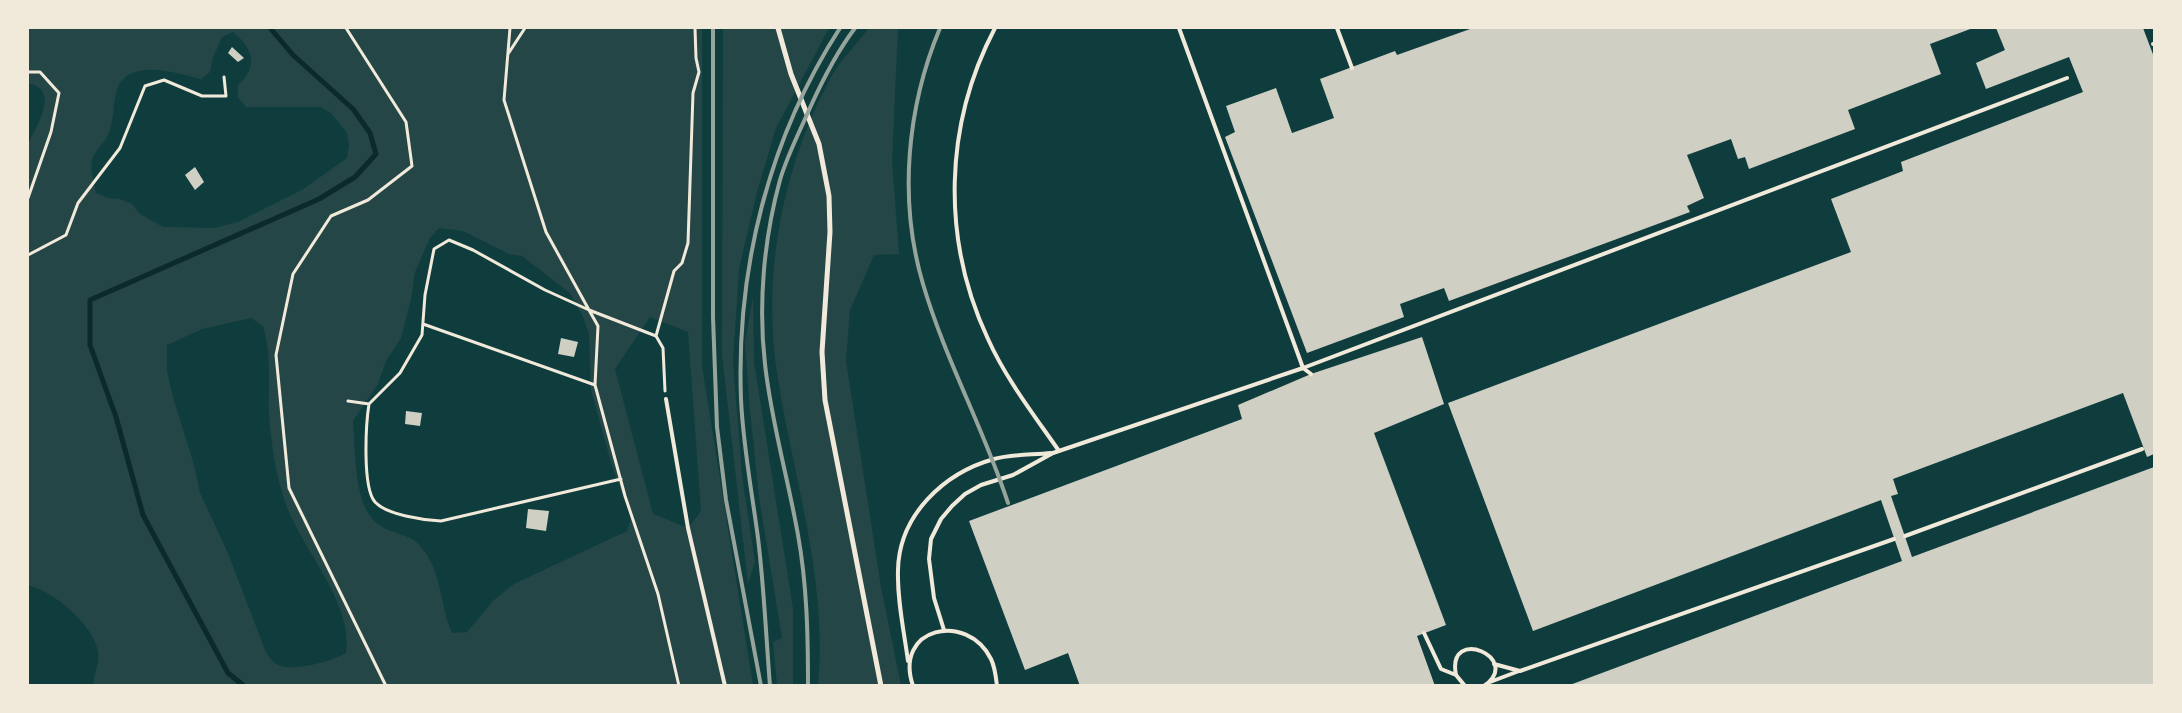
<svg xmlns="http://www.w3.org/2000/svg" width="2182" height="713" font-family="Literata,serif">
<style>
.green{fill:#244646;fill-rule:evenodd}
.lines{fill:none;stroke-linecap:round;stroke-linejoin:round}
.stream{stroke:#0a2a2b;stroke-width:5}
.building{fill:#cfcfc3}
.path{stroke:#f1e9da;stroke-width:3}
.service{stroke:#f1e9da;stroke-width:4}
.minor{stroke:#f1e9da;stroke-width:5}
.rail{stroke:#97a49c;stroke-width:4}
</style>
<rect width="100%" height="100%" fill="#0f3d3e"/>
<path class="green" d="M 28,28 L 702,28 L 702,366 L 753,685 L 93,685 C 94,674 100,663 98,651 C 92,623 54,592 28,585 L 28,145 C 35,127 62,90 28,83 ZM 233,32 C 253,48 259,67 238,85 L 238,97 L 246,107 L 320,107 L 331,113 L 347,133 L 349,145 L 347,158 L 302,190 L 238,222 L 214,228 L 163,227 L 140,214 L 132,204 L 120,199 L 108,198 L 96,193 C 94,182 88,166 94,155 C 99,146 107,140 110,129 C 115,115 112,98 119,85 C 133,58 180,74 201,79 L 210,72 L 212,60 L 222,37 ZM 439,228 L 463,231 L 509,254 L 522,256 L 570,293 L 583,317 L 589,334 L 591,390 L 612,466 L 631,518 L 627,531 L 514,584 L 494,600 L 467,632 L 452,633 C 440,606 442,572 422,548 C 412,534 392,534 379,525 C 353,508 356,450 353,421 L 378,384 L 386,361 L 401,338 L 411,299 L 415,272 L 430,238 ZM 650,317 L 688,332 L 701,511 L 688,528 L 653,514 L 615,369 ZM 251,318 L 263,326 C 272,356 268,383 269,413 C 271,444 276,478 287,507 C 304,551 354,606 346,653 C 332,661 297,671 281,666 C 272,663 269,657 265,650 L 228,553 L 200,493 L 194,465 L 173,397 L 167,371 L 167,345 L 202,329 Z
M 723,28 L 829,28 L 776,128 L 757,192 L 739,269 L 733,362 L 742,475 L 755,562 L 748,584 L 722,354 Z
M 869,28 L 898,28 L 892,161 L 899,254 L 874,255 L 850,310 L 846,361 L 881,587 L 901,685 L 818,686 C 828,582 794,480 778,379 C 761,278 782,169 830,79 C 840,60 857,44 869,28 Z
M 753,297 L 754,362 L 793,609 L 793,685 L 777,685 L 773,642 L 782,638 L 759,497 L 749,400 L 745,342 Z"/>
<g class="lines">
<path class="stream" d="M 244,686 L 228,673 L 143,515 L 116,417 L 90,345 L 90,300 L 319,199 L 355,177 L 376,154 L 370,133 L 353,109 L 293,55 L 270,28"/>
</g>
<path class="building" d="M 1473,28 L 1973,28 L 1930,44 L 1941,74 L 1848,110 L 1855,129 L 1749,169 L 1745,157 L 1738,159 L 1731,139 L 1687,155 L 1704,198 L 1687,206 L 1690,212 L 1449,301 L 1444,288 L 1400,304 L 1404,317 L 1307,353 L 1225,137 L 1235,132 L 1226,106 L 1276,88 L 1292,133 L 1334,118 L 1320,79 L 1395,51 L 1397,55 Z
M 1996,28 L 2143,28 L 2154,57 L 2154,454 L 2147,457 L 2123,393 L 1893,479 L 1898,494 L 1891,496 L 1912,557 L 2154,467 L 2154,686 L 1567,686 L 1902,561 L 1881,500 L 1533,631 L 1448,403 L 1851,252 L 1831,199 L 1903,171 L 1901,162 L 2083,92 L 2069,57 L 1986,89 L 1976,63 L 2005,50 Z
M 232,47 L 244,58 L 238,62 L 228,53 Z
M 195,167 L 204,182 L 195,190 L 185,175 Z
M 1422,337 L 1444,404 L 1374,433 L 1446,625 L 1417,636 L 1435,686 L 1080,686 L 1068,653 L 1025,670 L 969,521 L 1242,419 L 1238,405 L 1311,374 Z
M 561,338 L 578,342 L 574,357 L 558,354 Z
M 406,411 L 422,413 L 420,426 L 405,424 Z
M 528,509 L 549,511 L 546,531 L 526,528 Z"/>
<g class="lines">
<path class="path" d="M 346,28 L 406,122 L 412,166 L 368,200 L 331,216 L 293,274 L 276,355 L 289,488 L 386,686
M 510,28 L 504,100 L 546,232 L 589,310 L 656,336 L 663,348 L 665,391
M 508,54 L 525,28
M 28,72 L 40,72 L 59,93 L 51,132 L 28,198
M 28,255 L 66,235 L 78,203 L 120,148 L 145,86 L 164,80 L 202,96 L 226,96 L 224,77
M 423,324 L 595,385 L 625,496 L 658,594 L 679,686
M 656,336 L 674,271 L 682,263 L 688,243 L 693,93 L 699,72 L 696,58 L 695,28
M 348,401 L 369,404 L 400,373 L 422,335 L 425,295 L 434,249 L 449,240 L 473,250 L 545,290 L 589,310 L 598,326 L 595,385
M 369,404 C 366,423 362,487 375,502 C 387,515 423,520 441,521 L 621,479"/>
<path class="service" d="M 995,28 C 944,125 941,239 988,339 C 1006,379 1034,415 1059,451
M 1179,28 L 1303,368 L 1311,374
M 1337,28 L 1352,68
M 2153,44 L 2154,44
M 666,399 L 688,528 L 725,686
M 1905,536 L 2142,449
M 944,630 L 934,598 L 929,559 L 931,539 L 941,519 L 952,506 L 965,494 L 981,485 L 1013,475 L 1053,453 L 1303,368 L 2067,78
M 1424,633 L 1441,669 L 1456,675
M 908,661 C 904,631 897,600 898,570 C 899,515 944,473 994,459 C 1012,454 1032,455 1051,453
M 1494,664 L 1520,671 L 1894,539
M 1490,682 L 1519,671
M 913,686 C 893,627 967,611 991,659 C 995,667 996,677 997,686
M 1465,686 L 1456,675 C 1446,625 1524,658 1484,686"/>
<path class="minor" d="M 778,28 L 791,74 L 819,144 L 829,196 L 830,232 L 822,352 L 825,400 L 881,686"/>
<path class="rail" d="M 713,28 L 713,317 L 717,427 L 726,500 L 761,686
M 940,28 C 907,107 898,200 923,284 C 945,359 984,429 1008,503
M 770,686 C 766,636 764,587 758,538 C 752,492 743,446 741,399 C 736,268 769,138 840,28
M 808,686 C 808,635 807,585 798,535 C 788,478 771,421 765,364 C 758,304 764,238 780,180 C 787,156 799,133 809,110 C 822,81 836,53 855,28"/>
</g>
<rect width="2182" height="713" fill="none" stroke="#f1e9da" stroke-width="58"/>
</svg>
